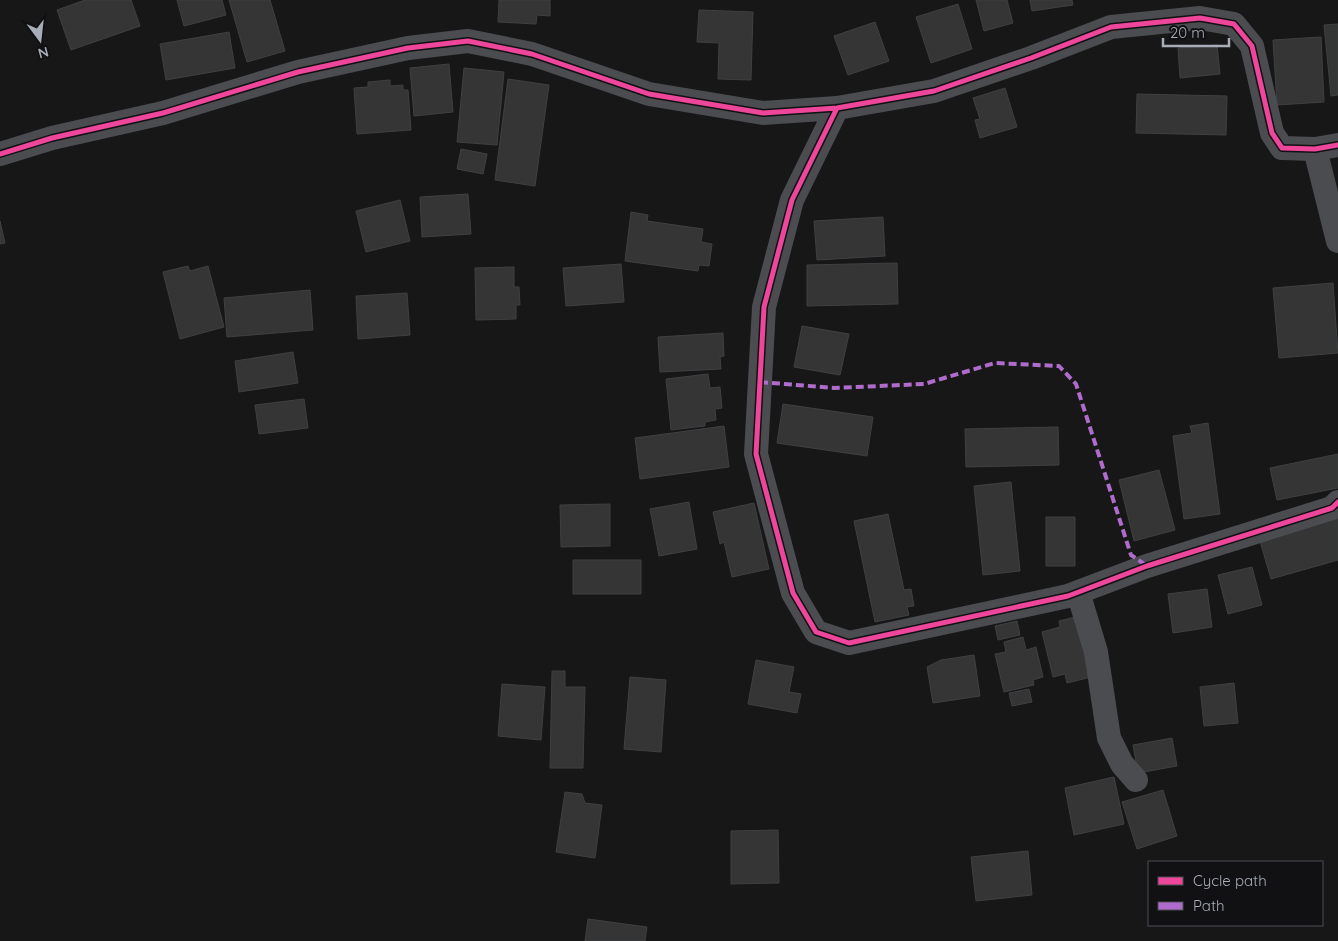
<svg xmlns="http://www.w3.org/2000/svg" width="1338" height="941" font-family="Quicksand,sans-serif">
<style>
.building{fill:#353536;stroke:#3f4043}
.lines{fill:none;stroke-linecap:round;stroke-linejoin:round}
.minor{stroke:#4b4c50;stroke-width:24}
.quiet{stroke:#b06ccc;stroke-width:4;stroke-dasharray:8 4;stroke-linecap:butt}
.cycleway-casing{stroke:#111113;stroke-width:8}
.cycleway{stroke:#ed469a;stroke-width:5}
</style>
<rect width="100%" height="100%" fill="#171717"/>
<path class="building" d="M 85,0 L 131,0 L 140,26 L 71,50 L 57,10 Z
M 177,0 L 222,0 L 226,15 L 184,26 Z
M 229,0 L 270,0 L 285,51 L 247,62 Z
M 499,0 L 550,0 L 550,16 L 537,15 L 536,24 L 498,22 Z
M 976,0 L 1007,0 L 1013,23 L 984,31 Z
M 1030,0 L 1072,0 L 1073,5 L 1032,11 Z
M 958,4 L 972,49 L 931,63 L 916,17 Z
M 699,10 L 753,12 L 751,80 L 718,79 L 719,43 L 697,42 Z
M 875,22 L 889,61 L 848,75 L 834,36 Z
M 1338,24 L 1338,95 L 1331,96 L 1324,25 Z
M 229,32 L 235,68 L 166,80 L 160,44 Z
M 1321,37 L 1324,102 L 1277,105 L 1273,40 Z
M 1217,45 L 1220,74 L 1180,78 L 1178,48 Z
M 449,64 L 453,112 L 414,116 L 410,68 Z
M 464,68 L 504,72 L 497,145 L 457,142 Z
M 508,79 L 549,85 L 535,186 L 495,180 Z
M 390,80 L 390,86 L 403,85 L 403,90 L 408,90 L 411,130 L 357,134 L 354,88 L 368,87 L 368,82 Z
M 1005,88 L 1017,127 L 980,138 L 975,120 L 980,119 L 973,98 Z
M 1137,94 L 1227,96 L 1226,135 L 1136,133 Z
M 461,149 L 487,154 L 483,174 L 457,169 Z
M 468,194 L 471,234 L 422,237 L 420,197 Z
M 400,200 L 410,241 L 366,252 L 356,211 Z
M 631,212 L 648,215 L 647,221 L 703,229 L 701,242 L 712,244 L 709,266 L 699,265 L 698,271 L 625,261 Z
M 883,217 L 885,256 L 817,260 L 814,221 Z
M 0,221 L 5,243 L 0,244 Z
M 897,263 L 898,304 L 807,306 L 807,265 Z
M 621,264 L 624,302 L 566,306 L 563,268 Z
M 188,266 L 190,271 L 208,266 L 224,327 L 180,339 L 163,272 Z
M 514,267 L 514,287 L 519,287 L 520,305 L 516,305 L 516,319 L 476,320 L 475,268 Z
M 1333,283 L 1338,353 L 1279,358 L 1273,288 Z
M 310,290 L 313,330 L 227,337 L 224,298 Z
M 407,293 L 410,335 L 358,339 L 356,296 Z
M 802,326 L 849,334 L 840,375 L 794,367 Z
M 723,333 L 724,356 L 720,357 L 721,369 L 660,372 L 658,337 Z
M 293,352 L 298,383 L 239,392 L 235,361 Z
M 708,374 L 710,388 L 720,387 L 722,408 L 715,409 L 716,420 L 705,422 L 705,426 L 671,430 L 666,379 Z
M 304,399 L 308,428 L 259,434 L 255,405 Z
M 783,404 L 873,417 L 867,456 L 777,443 Z
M 1208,423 L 1220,514 L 1184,519 L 1173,436 L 1192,433 L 1190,426 Z
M 724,426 L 729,467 L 640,479 L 635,438 Z
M 1058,427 L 1059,465 L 966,467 L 965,429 Z
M 1338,454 L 1338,488 L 1277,500 L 1270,468 Z
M 1159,470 L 1175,530 L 1134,541 L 1119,480 Z
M 1011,482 L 1020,571 L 983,575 L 974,486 Z
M 689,502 L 697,549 L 659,556 L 650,509 Z
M 754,503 L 769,569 L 732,577 L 724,542 L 720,544 L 713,512 Z
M 610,504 L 610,546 L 561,547 L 560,505 Z
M 888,514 L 904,590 L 911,589 L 914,606 L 907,607 L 909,615 L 875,622 L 854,521 Z
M 1046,517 L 1075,517 L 1075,566 L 1046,566 Z
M 1338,518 L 1338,560 L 1271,579 L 1260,541 Z
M 573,560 L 641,560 L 641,594 L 573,594 Z
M 1252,567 L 1262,605 L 1228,614 L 1218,575 Z
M 1207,589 L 1212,627 L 1173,633 L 1168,594 Z
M 1079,616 L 1095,676 L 1067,683 L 1065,674 L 1053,677 L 1042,632 L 1060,627 L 1059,621 Z
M 1017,621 L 1020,635 L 998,640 L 995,626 Z
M 1023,637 L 1026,650 L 1036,647 L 1043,677 L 1033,680 L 1034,685 L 1004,692 L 995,654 L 1006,652 L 1004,642 Z
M 974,655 L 980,696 L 933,703 L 927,667 L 941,660 Z
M 756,660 L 794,667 L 789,692 L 801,694 L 797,713 L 748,704 Z
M 552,671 L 565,671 L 565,687 L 585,687 L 583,768 L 550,768 Z
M 630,677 L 666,680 L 661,752 L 624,749 Z
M 1234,683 L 1238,723 L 1204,726 L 1200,687 Z
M 502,684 L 545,687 L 541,740 L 498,736 Z
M 1029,689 L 1032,702 L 1012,706 L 1009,693 Z
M 1172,738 L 1177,766 L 1138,773 L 1133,745 Z
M 1114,777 L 1124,824 L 1074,835 L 1065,788 Z
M 1163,790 L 1177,836 L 1137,849 L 1122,802 Z
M 565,792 L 582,794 L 585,803 L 602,805 L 595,858 L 556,852 Z
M 778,830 L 779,883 L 731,884 L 731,831 Z
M 1028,851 L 1032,895 L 976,901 L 971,857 Z
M 588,919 L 647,927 L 645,941 L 585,941 Z"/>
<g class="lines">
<path class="minor" d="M 837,108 L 792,200 L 764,307 L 756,454 L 793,593 L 816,632 L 849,643 L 1068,596 L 1147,566 L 1332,508 L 1338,502
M 1315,149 L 1338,241
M 0,154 L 52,138 L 163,113 L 298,72 L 408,48 L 468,41 L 532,54 L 649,94 L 763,113 L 837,108 L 934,91 L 1031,58 L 1111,27 L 1200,18 L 1234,24 L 1252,46 L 1272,133 L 1282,148 L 1315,149 L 1338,145
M 1078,592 L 1096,652 L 1109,738 L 1122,764 L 1136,780"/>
<path class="quiet" d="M 760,382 L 834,388 L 924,384 L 995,363 L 1059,366 L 1076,384 L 1131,555 L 1147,566"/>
<defs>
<path id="cycleway" d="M 837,108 L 792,200 L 764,307 L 756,454 L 793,593 L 816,632 L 849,643 L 1068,596 L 1147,566 L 1332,508 L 1338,502
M 0,154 L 52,138 L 163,113 L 298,72 L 408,48 L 468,41 L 532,54 L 649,94 L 763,113 L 837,108 L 934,91 L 1031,58 L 1111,27 L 1200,18 L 1234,24 L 1252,46 L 1272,133 L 1282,148 L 1315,149 L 1338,145"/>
</defs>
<use href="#cycleway" class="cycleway-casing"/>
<use href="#cycleway" class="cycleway"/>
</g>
<rect x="1148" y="861" width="175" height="65" fill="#111113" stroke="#4d4f55"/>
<rect x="1158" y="877" width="25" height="8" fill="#ed469a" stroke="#4d4f55"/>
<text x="1193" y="886" font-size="15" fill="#a8adb8">Cycle path</text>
<rect x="1158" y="902" width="25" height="8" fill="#b06ccc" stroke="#4d4f55"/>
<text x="1193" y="911" font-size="15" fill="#a8adb8">Path</text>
<g transform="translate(40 40) rotate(165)" stroke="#111113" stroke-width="4" paint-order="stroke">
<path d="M0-4L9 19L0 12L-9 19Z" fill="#a8adb8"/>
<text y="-8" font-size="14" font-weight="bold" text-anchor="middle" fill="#a8adb8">N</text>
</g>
<path d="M1163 38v8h66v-8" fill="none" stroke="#a8adb8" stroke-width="2.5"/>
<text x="1170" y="38" font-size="15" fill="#a8adb8" stroke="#111113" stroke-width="4" paint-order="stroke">20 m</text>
</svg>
